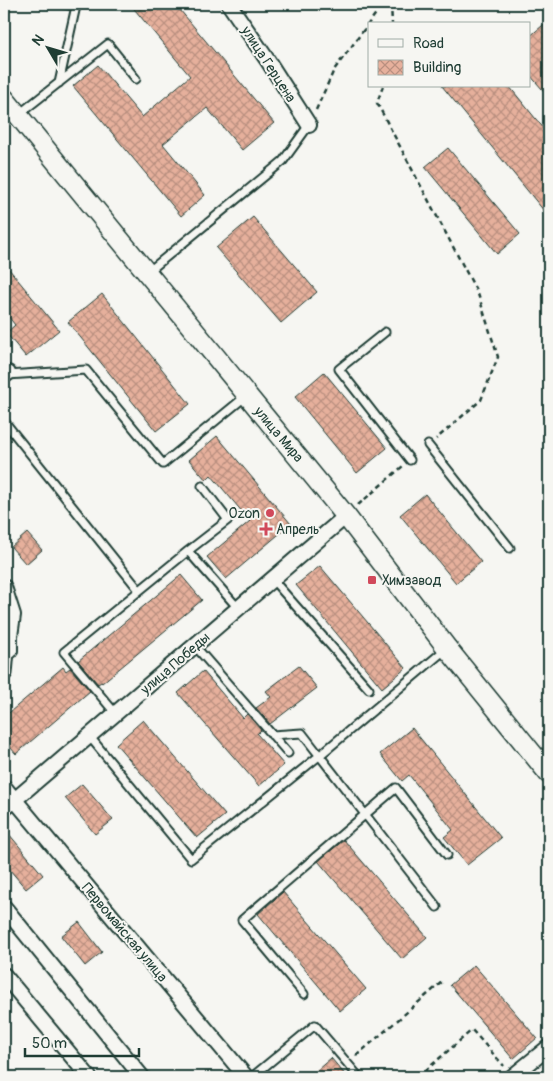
<svg xmlns="http://www.w3.org/2000/svg" width="553" height="1081" font-family="Pangolin,sans-serif">
<style>
.building{fill:url(#building-cross-hatch);stroke:#1f3d34}
.lines{fill:none;stroke-linecap:round;stroke-linejoin:round}
.service-casing{stroke:#1f3d34;stroke-width:11}
.minor-casing{stroke:#1f3d34;stroke-width:18}
.secondary-casing{stroke:#1f3d34;stroke-width:22}
.path{stroke:#1f3d34;stroke-width:2.5;stroke-dasharray:5 4;stroke-linecap:butt}
.service{stroke:#f6f6f2;stroke-width:7}
.minor{stroke:#f6f6f2;stroke-width:14}
.secondary{stroke:#f6f6f2;stroke-width:19}
.poi-dot{fill:#d1495b;stroke:#f6f6f2;stroke-width:2}
.labels{text-anchor:middle;stroke-width:4;stroke-linejoin:round;paint-order:stroke}
.street-label{font-size:14px;fill:#1f3d34;stroke:#f6f6f2}
.poi-label{font-size:14px;fill:#1f3d34;stroke:#f6f6f2;text-anchor:start}
</style>
<defs>
<pattern id="building-cross-hatch" width="8" height="8" patternUnits="userSpaceOnUse" patternTransform="scale(1.25)"><rect width="8" height="8" fill="#e6b09c"/><path d="M0 0l8 8M0 8l8-8" fill="none" stroke="#ba9080"/></pattern>
</defs>
<rect width="100%" height="100%" fill="#f6f6f2"/>
<filter id="ink" filterUnits="userSpaceOnUse"><feTurbulence type="fractalNoise" baseFrequency=".02" numOctaves="2"/><feDisplacementMap in="SourceGraphic" scale="10" xChannelSelector="R" yChannelSelector="G"/><feConvolveMatrix kernelMatrix="1 2 1 2 8 2 1 2 1" color-interpolation-filters="sRGB"/></filter>
<g filter="url(#ink)">
<path class="building" d="M 130,4 L 175,4 L 274,123 L 242,150 L 207,108 L 163,144 L 205,195 L 181,216 L 73,86 L 98,65 L 142,117 L 190,76 Z
M 549,20 L 549,97 L 529,74 L 529,37 Z
M 442,86 L 509,86 L 549,135 L 549,217 Z
M 448,148 L 520,234 L 497,254 L 425,167 Z
M 253,217 L 317,292 L 281,323 L 216,248 Z
M 4,263 L 59,330 L 26,357 L 6,333 L 15,325 L 4,311 Z
M 102,294 L 190,404 L 156,431 L 68,322 Z
M 324,372 L 387,448 L 357,473 L 295,397 Z
M 217,436 L 291,524 L 226,579 L 207,557 L 250,521 L 211,475 L 206,480 L 189,460 Z
M 425,494 L 481,562 L 456,583 L 400,515 Z
M 27,533 L 42,550 L 26,564 L 11,547 Z
M 320,566 L 406,668 L 382,688 L 296,585 Z
M 181,575 L 202,600 L 102,683 L 101,682 L 98,684 L 78,661 Z
M 299,666 L 317,688 L 270,724 L 256,708 L 271,697 L 266,691 Z
M 63,667 L 66,671 L 70,668 L 90,691 L 16,754 L 4,740 L 4,717 Z
M 203,671 L 243,718 L 247,714 L 261,730 L 257,734 L 284,765 L 259,786 L 178,693 Z
M 143,720 L 225,815 L 197,838 L 116,744 Z
M 412,728 L 501,838 L 467,865 L 444,837 L 453,830 L 409,775 L 402,781 L 380,754 Z
M 82,784 L 113,820 L 95,834 L 65,798 Z
M 4,828 L 43,875 L 26,889 L 4,863 Z
M 344,840 L 427,937 L 402,959 L 318,861 Z
M 283,892 L 366,989 L 340,1011 L 258,914 Z
M 79,922 L 102,952 L 85,966 L 61,936 Z
M 474,965 L 537,1038 L 513,1059 L 450,985 Z
M 331,1058 L 347,1077 L 309,1077 Z"/>
<g class="lines">
<defs>
<path id="service" d="M 59,83 L 76,6 L 64,4
M 18,115 L 108,44 L 136,79
M 148,272 L 283,161 L 309,125
M 385,332 L 339,369 L 410,460
M 7,375 L 86,370 L 163,464 L 246,396
M 4,421 L 139,590
M 428,445 L 510,548
M 202,486 L 228,520 L 188,551 L 238,608
M 272,579 L 369,689
M 195,646 L 288,753
M 4,678 L 8,674 L 10,651
M 116,714 L 64,652 L 188,551
M 272,735 L 302,733 L 437,907
M 90,737 L 191,859 L 319,756 L 447,648
M 538,759 L 549,751
M 304,994 L 242,920 L 396,788 L 447,855
M 252,1077 L 315,1025 L 359,1077"/>
<path id="minor" d="M 229,4 L 268,61 L 309,125
M 4,376 L 8,373
M 4,587 L 13,615 L 10,636 L 10,651
M 4,787 L 246,1077
M 4,809 L 346,516
M 4,907 L 142,1077
M 4,975 L 89,1077
M 512,1077 L 549,1047"/>
<path id="secondary" d="M 4,98 L 346,516 L 447,648 L 549,774"/>
</defs>
<use href="#service" class="service-casing"/>
<use href="#minor" class="minor-casing"/>
<use href="#secondary" class="secondary-casing"/>
<path class="path" d="M 391,4 L 392,24
M 383,86 L 377,103 L 478,294 L 498,357 L 481,400 L 436,439
M 316,110 L 334,70 L 383,4
M 358,505 L 403,466
M 356,1056 L 442,982
M 418,1077 L 472,1030 L 504,1066"/>
<use href="#service" class="service"/>
<use href="#minor" class="minor"/>
<use href="#secondary" class="secondary"/>
</g>
</g>
<g class="poi-dot">
<circle cx="270" cy="513" r="5"/>
<path d="M263.5 521.5h5v5h5v5h-5v5h-5v-5h-5v-5h5z"/>
<rect x="367" y="575" width="10" height="10" rx="2.5"/>
</g>
<g class="labels">
<g class="street-label">
<text transform="translate(269 64) rotate(57)" y="5">улица Герцена</text>
<text transform="translate(279 434) rotate(50)" y="5">улица Мира</text>
<text transform="translate(175 663) rotate(-41)" y="5">улица Победы</text>
<text transform="translate(125 932) rotate(50)" y="5">Первомайская улица</text>
</g>
<g class="poi-label">
<text x="260" y="518" text-anchor="end">Ozon</text>
<text x="276" y="534">Апрель</text>
<text x="382" y="585">Химзавод</text>
</g>
</g>
<rect width="553" height="1081" fill="none" stroke="#f6f6f2" stroke-width="20"/>
<rect x="10" y="10" width="533" height="1061" fill="none" stroke="#1f3d34" stroke-width="2" filter="url(#ink)"/>
<rect x="368" y="22" width="162" height="65" fill="#f6f6f2" stroke="#a0aca6"/>
<rect x="378" y="39" width="25" height="8" fill="#f6f6f2" stroke="#a0aca6"/>
<text x="413" y="48" font-size="15" fill="#1f3d34">Road</text>
<rect x="378" y="60" width="25" height="15" fill="url(#building-cross-hatch)" stroke="#a0aca6"/>
<text x="413" y="72" font-size="15" fill="#1f3d34">Building</text>
<g transform="translate(48 48) rotate(308)" stroke="#f6f6f2" stroke-width="4" paint-order="stroke">
<path d="M0-4L9 19L0 12L-9 19Z" fill="#1f3d34"/>
<text y="-8" font-size="14" font-weight="bold" text-anchor="middle" fill="#1f3d34">N</text>
</g>
<path d="M25 1048v8h114v-8" fill="none" stroke="#1f3d34" stroke-width="2.5"/>
<text x="32" y="1048" font-size="15" fill="#1f3d34" stroke="#f6f6f2" stroke-width="4" paint-order="stroke">50 m</text>
</svg>
